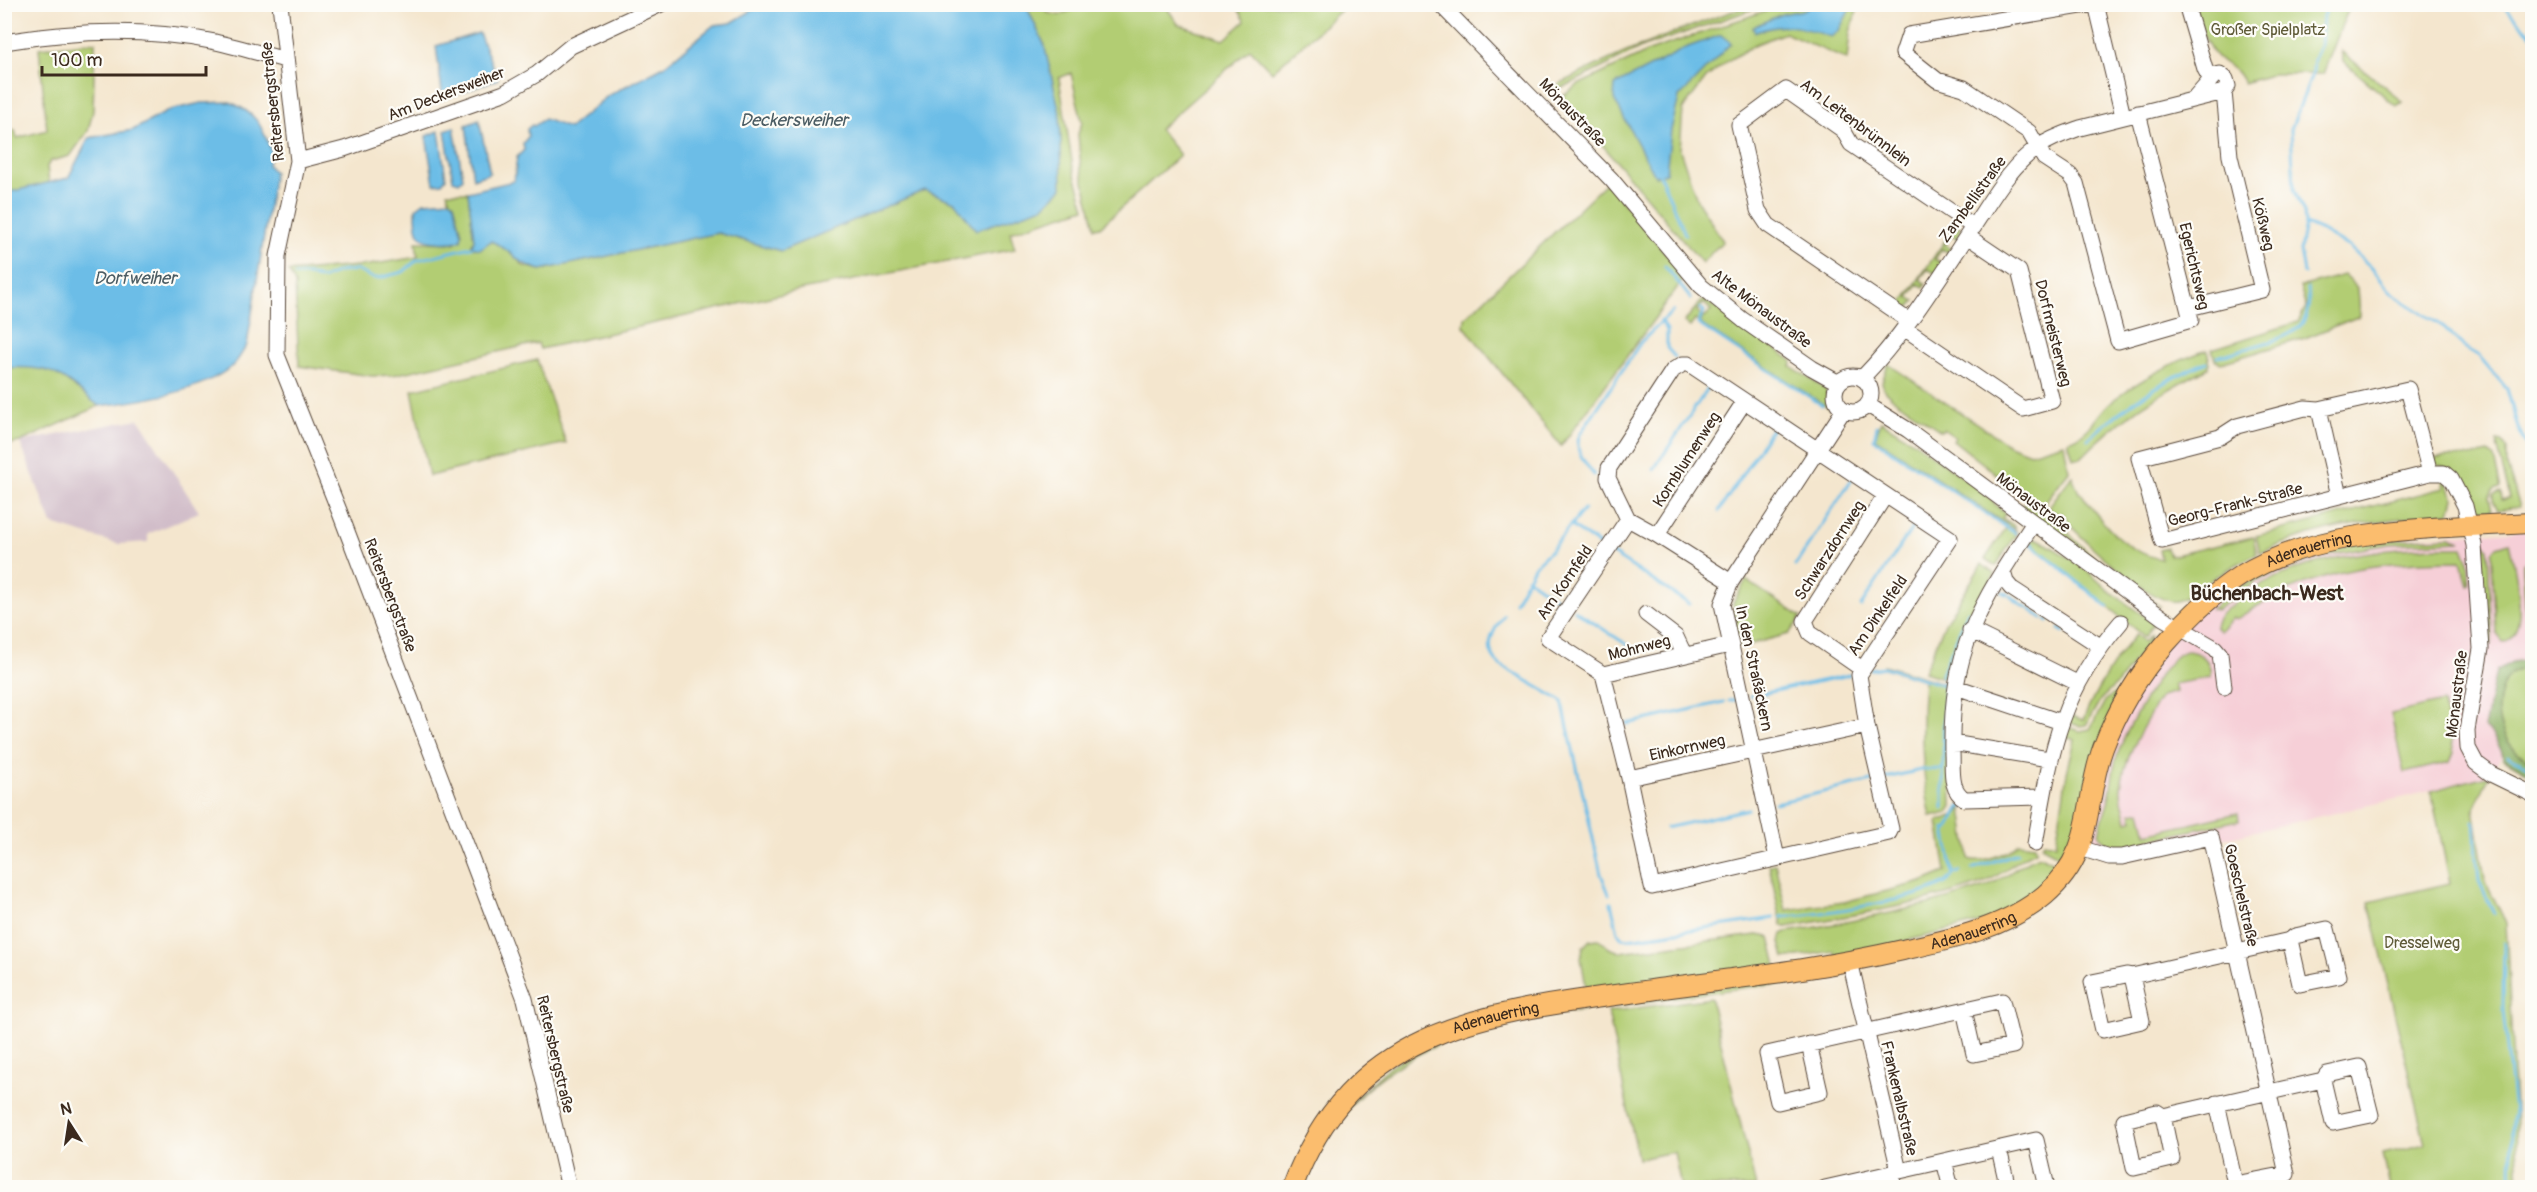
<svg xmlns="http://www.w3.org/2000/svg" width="2537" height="1192" font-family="Pangolin,sans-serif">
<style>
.built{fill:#f6cfd7}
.industrial{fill:#d1bdc9}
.green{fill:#b2cd73;stroke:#767c48;stroke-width:1.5}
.forest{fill:#8db065;stroke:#646d42;stroke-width:1.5}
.water{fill:#6cbde7;stroke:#547482;stroke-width:1.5}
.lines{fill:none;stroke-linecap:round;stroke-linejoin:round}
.stream{stroke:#6cbde7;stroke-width:3}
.minor-casing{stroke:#574638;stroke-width:17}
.major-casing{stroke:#574638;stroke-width:22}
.minor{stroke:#fff;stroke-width:15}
.major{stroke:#fbbd6e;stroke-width:20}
.labels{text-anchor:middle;stroke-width:4.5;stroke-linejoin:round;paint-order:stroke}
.park-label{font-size:16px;fill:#5f5b38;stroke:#fdfcf7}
.street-label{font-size:16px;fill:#3b2a1e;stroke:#fdfcf7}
.water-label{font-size:18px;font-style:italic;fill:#4c5d64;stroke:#fdfcf7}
.quarter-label{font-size:20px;font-weight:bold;fill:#3b2a1e;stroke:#fdfcf7}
</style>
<rect width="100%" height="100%" fill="#fdfcf7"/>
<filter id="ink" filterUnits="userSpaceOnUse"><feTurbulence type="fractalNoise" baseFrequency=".0167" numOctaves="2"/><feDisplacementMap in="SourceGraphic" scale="12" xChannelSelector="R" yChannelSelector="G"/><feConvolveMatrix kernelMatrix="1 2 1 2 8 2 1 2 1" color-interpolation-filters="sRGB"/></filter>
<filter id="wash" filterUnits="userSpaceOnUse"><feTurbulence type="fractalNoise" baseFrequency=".008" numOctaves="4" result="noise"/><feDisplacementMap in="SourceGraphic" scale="24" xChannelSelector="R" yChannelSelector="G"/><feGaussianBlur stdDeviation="1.35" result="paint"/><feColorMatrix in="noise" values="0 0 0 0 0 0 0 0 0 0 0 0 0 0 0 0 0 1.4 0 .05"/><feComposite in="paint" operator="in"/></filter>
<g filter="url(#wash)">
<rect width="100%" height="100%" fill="#f4e6ce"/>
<path class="built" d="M 2532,530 L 2532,770 L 2503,753 L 2490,775 L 2431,791 L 2217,840 L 2116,853 L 2078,841 L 2107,737 L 2174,630 L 2262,567 L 2345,541 Z"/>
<path class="industrial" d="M 139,419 L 199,512 L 148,534 L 148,542 L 118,544 L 52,524 L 20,442 Z"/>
<path class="green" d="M 1026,5 L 1044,5 L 1048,13 L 1059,15 L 1085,5 L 1165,5 L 1178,24 L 1224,40 L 1245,21 L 1236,5 L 1347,5 L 1272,72 L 1250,49 L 1159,129 L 1180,155 L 1100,227 L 1095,228 L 1081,169 L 1078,134 L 1082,122 L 1071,73 L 1059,78 L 1073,168 L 1085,208 L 1010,232 L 1015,249 L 796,291 L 540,349 L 538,343 L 393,375 L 372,376 L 299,366 L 295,284 L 289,272 L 369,265 L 418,257 L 416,242 L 454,243 L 460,240 L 462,234 L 454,203 L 450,200 L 447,192 L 468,192 L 474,240 L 471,246 L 491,241 L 505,247 L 524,266 L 541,270 L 718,233 L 781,251 L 925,190 L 955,202 L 1044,44 Z
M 1751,5 L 1766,5 L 1643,47 L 1552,93 L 1548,90 C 1614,54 1681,29 1751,5 Z
M 1782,5 L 1859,5 L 1850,32 L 1847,60 L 1785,33 L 1756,44 L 1729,60 L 1706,78 L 1683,109 L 1680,150 L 1697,200 L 1723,241 L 1702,263 L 1605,148 L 1559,99 L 1578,85 L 1649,51 Z
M 2193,5 L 2350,5 L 2323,74 L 2273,74 L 2244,83 C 2234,64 2229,69 2217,57 C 2204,43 2199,22 2193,5 Z
M 95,42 L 93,111 L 88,131 L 70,156 L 51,161 L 47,166 L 49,184 L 5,193 L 4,132 L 15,130 L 17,138 L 47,130 L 39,48 Z
M 2341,51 L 2395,95 L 2403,102 L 2396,106 L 2343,61 Z
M 1607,182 L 1685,277 L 1561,446 L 1464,326 L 1465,318 Z
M 1957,223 L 1960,228 L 1958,239 L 1952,235 L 1945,244 L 1951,249 L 1948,252 L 1942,249 L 1935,259 L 1943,264 L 1936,274 L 1928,269 L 1920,279 L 1926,284 L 1924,287 L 1918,284 L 1909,297 L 1915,301 L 1908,308 L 1899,308 Z
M 2344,275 L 2358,288 L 2360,316 L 2305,338 L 2221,363 L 2215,360 L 2212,349 L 2298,322 L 2306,307 L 2300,287 Z
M 1703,299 L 1793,361 L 1791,366 L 1826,390 L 1829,408 L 1700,324 L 1703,317 L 1706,317 L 1711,310 L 1704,303 L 1697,310 L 1701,316 L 1698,322 L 1695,320 L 1690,327 L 1684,322 Z
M 2207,350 L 2210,363 L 2208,368 C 2161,392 2118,419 2081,458 L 2073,458 L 2068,441 C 2088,437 2097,413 2112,401 C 2141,379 2173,362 2207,350 Z
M 537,360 L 566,443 L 429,476 L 412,390 Z
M 1888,364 L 2009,445 L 2030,453 L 2064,443 L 2069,471 L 2043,505 L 2038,505 L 2028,499 L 1953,440 L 1955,437 L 1943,429 L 1941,431 L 1891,397 L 1884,390 L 1882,382 Z
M 32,366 L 54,371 L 99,406 L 20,442 L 5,445 L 5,368 Z
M 1881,421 L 1913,441 L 1985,494 L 2005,514 L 2002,518 L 2013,525 L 2016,531 L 1875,438 Z
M 2496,441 L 2502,442 L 2507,448 L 2507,466 L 2520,507 L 2498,510 L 2493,500 L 2493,495 L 2501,492 L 2502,500 L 2510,498 Z
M 2489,453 L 2494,458 L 2500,485 L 2500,488 L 2494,490 L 2489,497 L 2492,510 L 2477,510 L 2448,469 L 2435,464 L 2431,459 C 2450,455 2470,458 2489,453 Z
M 2072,476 L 2079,493 L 2081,493 C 2101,522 2124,552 2161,559 L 2159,550 L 2167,548 L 2170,556 L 2253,537 L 2257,554 C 2240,562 2224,571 2209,581 C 2199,588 2189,598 2177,601 C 2154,607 2082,539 2066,521 L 2068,519 L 2061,513 L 2058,515 L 2050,510 L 2050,505 Z
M 2442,479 L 2446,482 L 2454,498 L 2450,513 C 2380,520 2326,524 2260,553 L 2256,536 L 2444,488 Z
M 2025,503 L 2058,521 L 2073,538 L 2094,557 L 2161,607 L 2021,506 Z
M 2006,528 L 2016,534 L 1996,566 L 1985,559 Z
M 2450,537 L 2461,541 L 2389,544 L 2324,556 L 2277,572 L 2256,582 L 2217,610 L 2211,609 L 2240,586 L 2289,561 L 2365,541 Z
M 2035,539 L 2040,540 L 2081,565 L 2108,590 L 2152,622 L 2153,624 L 2144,637 L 2029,541 Z
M 2509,542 C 2513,562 2533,634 2503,642 L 2496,633 L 2492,562 L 2492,552 L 2497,546 Z
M 2485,544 L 2488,548 L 2492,644 L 2486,646 L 2481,558 Z
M 2435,547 L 2463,547 L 2468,560 L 2470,584 L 2468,585 L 2461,561 C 2374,561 2309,570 2235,620 L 2233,618 L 2220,631 L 2215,627 C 2216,616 2227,609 2235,603 C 2291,558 2366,550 2435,547 Z
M 2532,558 L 2532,633 L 2526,618 L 2523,568 L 2523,564 Z
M 1982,564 L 1994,574 L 1953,677 L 1946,679 L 1924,672 L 1945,623 Z
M 1746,580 L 1801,617 L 1789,634 L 1740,647 L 1733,603 Z
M 2136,634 L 2144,642 L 2151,634 L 2148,643 L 2117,684 L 2101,699 L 2086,725 L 2080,726 L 2069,723 L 2072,716 L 2083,720 C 2097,688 2113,661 2136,634 Z
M 2186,651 C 2202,652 2212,661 2210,677 L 2174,684 L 2176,692 L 2161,696 C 2145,723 2124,756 2121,788 C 2120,798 2125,811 2127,821 L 2133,820 L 2131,813 L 2141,811 L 2147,834 L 2238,813 L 2239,820 L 2123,846 L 2106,843 L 2099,835 C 2100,823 2105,814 2108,803 C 2112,787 2112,769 2118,753 C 2126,732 2165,654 2186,651 Z
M 1884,665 L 1949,685 L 1952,806 L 1948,813 L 1931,817 C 1921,772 1920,726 1924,680 L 1884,668 Z
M 2532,666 L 2532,762 C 2505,748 2492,721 2501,691 C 2504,683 2506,676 2514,672 C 2519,669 2527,668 2532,666 Z
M 2117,692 L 2076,832 L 2065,859 L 2041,846 L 2044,842 L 2056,844 L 2067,773 L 2075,740 L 2064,736 L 2068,727 L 2080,731 L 2090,729 L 2105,701 Z
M 2443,702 L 2454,753 L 2450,762 L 2404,773 L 2391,714 Z
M 2490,775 L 2474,808 L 2485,880 L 2506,923 L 2519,1187 L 2390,1187 L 2383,1154 L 2425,1144 L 2369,902 L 2450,883 L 2431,791 Z
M 1962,808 L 1969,859 C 1981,864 2010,853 2018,843 L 2035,845 L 2036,851 C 2016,857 2002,877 1981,884 C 1919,906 1852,915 1787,927 L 1782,925 L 1769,865 L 1775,864 L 1786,910 L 1844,902 L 1922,882 L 1946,872 L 1938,821 L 1956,815 Z
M 2043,856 L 2061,866 L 2039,891 L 1994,919 L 1836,958 L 1835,951 L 1784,958 L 1780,942 L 1782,934 L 1786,932 C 1853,922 1919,909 1983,888 C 2004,881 2025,857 2043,856 Z
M 1757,935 L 1770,937 L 1777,966 L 1587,993 L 1581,958 L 1583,947 L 1590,940 L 1599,939 L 1609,948 L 1620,952 Z
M 1825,976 L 1823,980 L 1816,982 C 1758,984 1701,994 1644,1002 C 1507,1020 1356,1033 1305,1187 L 1298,1188 L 1310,1160 L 1344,1108 L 1393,1064 L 1468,1028 L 1755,981 Z
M 1711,998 L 1712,1006 L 1756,1187 L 1681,1187 L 1674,1152 L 1638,1159 L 1608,1012 Z"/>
<path class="forest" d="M 2532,659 L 2532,666 C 2527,668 2519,669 2514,672 C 2506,676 2504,683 2501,691 C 2492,721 2505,748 2532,762 L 2532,775 L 2504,759 C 2501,748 2494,733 2484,728 L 2496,671 L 2512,662 Z"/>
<path class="water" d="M 1816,4 L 1852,5 L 1839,30 L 1831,37 C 1800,26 1787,22 1755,32 L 1753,27 L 1782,14 L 1803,10 Z
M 761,5 L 1026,5 L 1044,44 L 1060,113 L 1062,188 L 1043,207 L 976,230 L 955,202 L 925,190 L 781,251 L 718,233 L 541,270 C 515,264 514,251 491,241 L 480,249 L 471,247 L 474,240 L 468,192 L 514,181 L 517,157 L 524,150 L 523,143 L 528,137 L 527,129 L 532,125 L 534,126 L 544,119 L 569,128 L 609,95 L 664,66 L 714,25 L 731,23 Z
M 479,33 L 498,79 L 443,99 L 436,46 Z
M 1721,35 L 1731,43 L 1679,97 L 1671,130 L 1666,173 L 1655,176 L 1614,99 L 1615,85 L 1688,47 Z
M 230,102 C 260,115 262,127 273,156 L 269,159 L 268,165 L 274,172 L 247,345 C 242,352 238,362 231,367 C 198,393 140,401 99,406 C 60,376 56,365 5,368 L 5,193 L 68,178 L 89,138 L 133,130 L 170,110 L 201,103 Z
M 479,120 L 490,173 L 473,179 L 466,125 Z
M 454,127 L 463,178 L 459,182 L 453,180 L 445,130 Z
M 439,131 L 446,178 L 442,183 L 434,184 L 426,136 Z
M 450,200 L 454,203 L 462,234 L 461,240 C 453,243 445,243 437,242 C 415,242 416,226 416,208 L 424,202 Z"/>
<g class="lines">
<path class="stream" d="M 2501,4 L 2532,35
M 1660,175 L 1685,234
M 2305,224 L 2322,231 L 2349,247 L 2371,267 L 2392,294 L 2444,327 L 2464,347 L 2478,355 L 2507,389 L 2518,428 L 2532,457
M 1665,266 L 1691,299
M 2304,273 L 2300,250 L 2305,224 L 2304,213 L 2294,190 L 2291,129 L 2313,72 L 2314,59 L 2321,44 L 2323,16 L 2328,4
M 295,275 L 310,275 L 322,279 L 338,272 L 356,270 L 373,278 L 379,278 L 403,272 L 417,260 L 471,247
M 1700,308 L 1704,311 L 1698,324 L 1822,405
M 1661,321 L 1667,330 L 1667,348 L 1675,357
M 2217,357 C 2232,353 2247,348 2262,344 C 2295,334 2313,327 2308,288
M 1877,426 L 1874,439 L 2015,533
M 2088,439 C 2124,406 2162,380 2207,362
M 1654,469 L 1710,385
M 1594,475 C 1585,462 1573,451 1580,434 L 1641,342 L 1673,311
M 1719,511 L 1773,427
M 1570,525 L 1602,547
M 2029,542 L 2108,607
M 1611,553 L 1689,604
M 1795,566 L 1852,479
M 1527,578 L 1565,604
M 2002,592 L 2007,594
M 2010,596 L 2021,604
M 1515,602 L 1535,565 L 1550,551 L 1584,509
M 2022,605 L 2028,608
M 1861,606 L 1916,522
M 1574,610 L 1629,646
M 2031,610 L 2042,618
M 1504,615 C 1492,632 1482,649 1500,665 L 1562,701 L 1601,874 L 1609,894
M 2046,620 L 2048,622
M 2059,629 L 2064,632
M 1871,669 L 1884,667 L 1944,685
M 1941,676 L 1968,611
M 1751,696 L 1849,675
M 1729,701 L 1739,699
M 1627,724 L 1724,702
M 2508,756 L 2532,768
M 1886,778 L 1921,770 L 1943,769
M 1775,803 L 1872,781
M 1943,808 L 1944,682
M 2474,822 L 2479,881 L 2494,913
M 1666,828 L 1748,809
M 1946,832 L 1960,807 L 1967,805
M 1972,869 L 2017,853
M 1953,874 L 1960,872
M 1611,903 L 1618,932 L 1622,938 L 1628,939 L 1774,918
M 1781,917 C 1814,915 1924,900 1948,881 C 1948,881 1953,875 1953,874 L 1945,829
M 2504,942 L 2503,1010 L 2514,1112 L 2512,1122 L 2511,1188"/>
</g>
</g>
<g filter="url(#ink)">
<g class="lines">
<defs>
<path id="minor" d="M 280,4 L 298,161 L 278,256 L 277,355 L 340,513 L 525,999 L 569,1188
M 1440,4 L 1611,179 L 1701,286 L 1743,320 L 1812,368 L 1839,383
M 2093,4 L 1909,35 L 1903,53 L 1937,80 L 1964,88 L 2029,132 L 2044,158 L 2070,175 L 2076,183 L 2118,341 L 2191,320 L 2138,113
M 2096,4 L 2123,116
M 2186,4 L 2205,69 L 2210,78
M 4,42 C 71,31 144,28 210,41 C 236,46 261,54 286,60
M 298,161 L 344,149 L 504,93 L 537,74 L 571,46 L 661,4
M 2189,308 L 2262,290 L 2230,156 L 2224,92
M 1909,321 L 1768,225 L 1758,210 L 1739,125 L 1786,90 L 1843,130 L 1851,144 L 1974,227
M 1904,328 L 2023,409 L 2052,401 L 2019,271 L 1967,236
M 1683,364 L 1689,364 L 1950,538 L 1859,675 L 1867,726 L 1891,829 L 1889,833 L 1652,887 L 1629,778 L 1603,674 L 1548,638 L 1628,519 L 1608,478 L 1609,468 L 1673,370 Z
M1835 394a18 18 0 1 1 36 0a18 18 0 1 1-36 0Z
M 1862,378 C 1906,333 1940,276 1975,224 C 1993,197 2011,165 2038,147 C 2051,138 2066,133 2080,128 L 2224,92 L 2228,86 L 2226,79 L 2220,74 L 2215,75 L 2195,98
M 2408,389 L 2430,473 L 2162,541 L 2139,458 L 2220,437 L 2237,426 L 2305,408 L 2319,409 Z
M 1868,405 L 1908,430 L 2163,618 L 2215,648 L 2220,654 L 2224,687
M 2319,409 L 2339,496
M 2430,473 L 2444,473 L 2451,479 L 2465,506 L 2474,545 L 2481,649 L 2467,730 L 2468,748 L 2476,763 L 2491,774 L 2532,794
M 1628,519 L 1657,535 L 1731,582
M 2033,524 C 1979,606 1950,650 1952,753 C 1953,769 1949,790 1965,799 L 2043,797
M 1657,535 L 1744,402
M 2003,572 L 2006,582 L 2011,588 L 2100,646
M 1646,614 L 1676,637 L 1684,654
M 1970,630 L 2077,683
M 1862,669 L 1810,633 L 1805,621 L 1885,496
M 1603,674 L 1730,645
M 1956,687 L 2061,722
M 1952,743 L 2049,759
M 1629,778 L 1867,726
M 2035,844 C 2051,753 2058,695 2121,622
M 2080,848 L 2109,857 L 2122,857 L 2211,837 L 2287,1174 L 2235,1184
M 1777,858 L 1722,604 L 1731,582 L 1843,411
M 1850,961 L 1899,1171
M 2132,976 L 2142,1021 L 2103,1030 L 2092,982 L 2126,975 L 2132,976 L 2290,940 L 2295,936 L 2327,929 L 2339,976 L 2300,984 L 2290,940
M 1809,1044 L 1820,1092 L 1778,1102 L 1767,1054 L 2002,1001 L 2013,1046 L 1974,1054 L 1964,1010
M 2217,1103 L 2236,1188
M 2163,1116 L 2172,1159 L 2134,1168 L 2124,1120 L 2157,1112 L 2163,1116 L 2323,1080 L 2327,1074 L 2359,1067 L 2371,1115 L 2333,1123 L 2323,1080
M 1999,1149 L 2008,1188
M 1944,1161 L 1951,1188
M 1891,1173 L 1894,1188
M 1825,1188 L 2036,1140 L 2047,1187 L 2044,1188"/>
<g id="major">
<path id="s1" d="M 1292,1188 C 1353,1025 1487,1013 1637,992 C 1726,979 1816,970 1903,950 C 1952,939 2006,928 2045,895 C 2096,852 2083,802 2103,748 C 2118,708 2138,675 2166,643 C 2188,618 2212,594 2240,576 C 2320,526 2441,528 2532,523"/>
</g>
</defs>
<use href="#minor" class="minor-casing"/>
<use href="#major" class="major-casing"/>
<use href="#minor" class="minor"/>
<use href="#major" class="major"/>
</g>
</g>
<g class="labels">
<g class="park-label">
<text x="2268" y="35">Großer Spielplatz</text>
<text x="2422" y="948">Dresselweg</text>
</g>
<g class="street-label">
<text transform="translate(446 93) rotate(-21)" y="6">Am Deckersweiher</text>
<text transform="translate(272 102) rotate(-96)" y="6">Reitersbergstraße</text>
<text transform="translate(1573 112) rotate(46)" y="6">Mönaustraße</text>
<text transform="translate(1856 122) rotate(37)" y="6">Am Leitenbrünnlein</text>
<text transform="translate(1972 199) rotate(-54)" y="6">Zambellistraße</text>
<text transform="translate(2264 224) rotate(77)" y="6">Kößweg</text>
<text transform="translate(2195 266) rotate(77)" y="6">Egerichtsweg</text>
<text transform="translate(1762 308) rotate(37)" y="6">Alte Mönaustraße</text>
<text transform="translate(2054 333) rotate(76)" y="6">Dorfmeisterweg</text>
<text transform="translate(1686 459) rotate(-57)" y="6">Kornblumenweg</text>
<text transform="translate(2034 502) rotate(37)" y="6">Mönaustraße</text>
<text transform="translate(2235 504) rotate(-14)" y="6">Georg-Frank-Straße</text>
<text transform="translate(1829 550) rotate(-57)" y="6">Schwarzdornweg</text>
<text dy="6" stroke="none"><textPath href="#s1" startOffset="1305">Adenauerring</textPath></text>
<text transform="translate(1564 582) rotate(-56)" y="6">Am Kornfeld</text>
<text transform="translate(391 595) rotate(69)" y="6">Reitersbergstraße</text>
<text transform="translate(1877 615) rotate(-56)" y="6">Am Dinkelfeld</text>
<text transform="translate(1639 647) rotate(-14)" y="6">Mohnweg</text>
<text transform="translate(1755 668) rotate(78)" y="6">In den Straßäckern</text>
<text transform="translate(2456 694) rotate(-83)" y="6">Mönaustraße</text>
<text transform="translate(1687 747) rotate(-12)" y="6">Einkornweg</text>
<text transform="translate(2242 895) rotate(77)" y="6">Goeschelstraße</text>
<text dy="6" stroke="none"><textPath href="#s1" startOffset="765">Adenauerring</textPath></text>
<text dy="6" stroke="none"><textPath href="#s1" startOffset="279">Adenauerring</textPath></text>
<text transform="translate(556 1054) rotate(77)" y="6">Reitersbergstraße</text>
<text transform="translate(1900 1098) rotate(77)" y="6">Frankenalbstraße</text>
</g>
<g class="water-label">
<text x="794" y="126">Deckersweiher</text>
<text x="135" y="284">Dorfweiher</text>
</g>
<g class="quarter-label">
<text x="2267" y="600">Büchenbach-West</text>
</g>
</g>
<rect width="2537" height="1192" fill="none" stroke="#fdfcf7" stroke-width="24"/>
<g transform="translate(69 1123) rotate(348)" stroke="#fdfcf7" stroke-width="4.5" paint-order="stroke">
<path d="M0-4.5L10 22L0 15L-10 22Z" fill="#3b2a1e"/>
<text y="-9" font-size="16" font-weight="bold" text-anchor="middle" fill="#3b2a1e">N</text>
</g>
<path d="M42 66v9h164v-9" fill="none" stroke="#3b2a1e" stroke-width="3"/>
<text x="51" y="66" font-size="18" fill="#3b2a1e" stroke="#fdfcf7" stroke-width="4.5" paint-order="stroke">100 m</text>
</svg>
